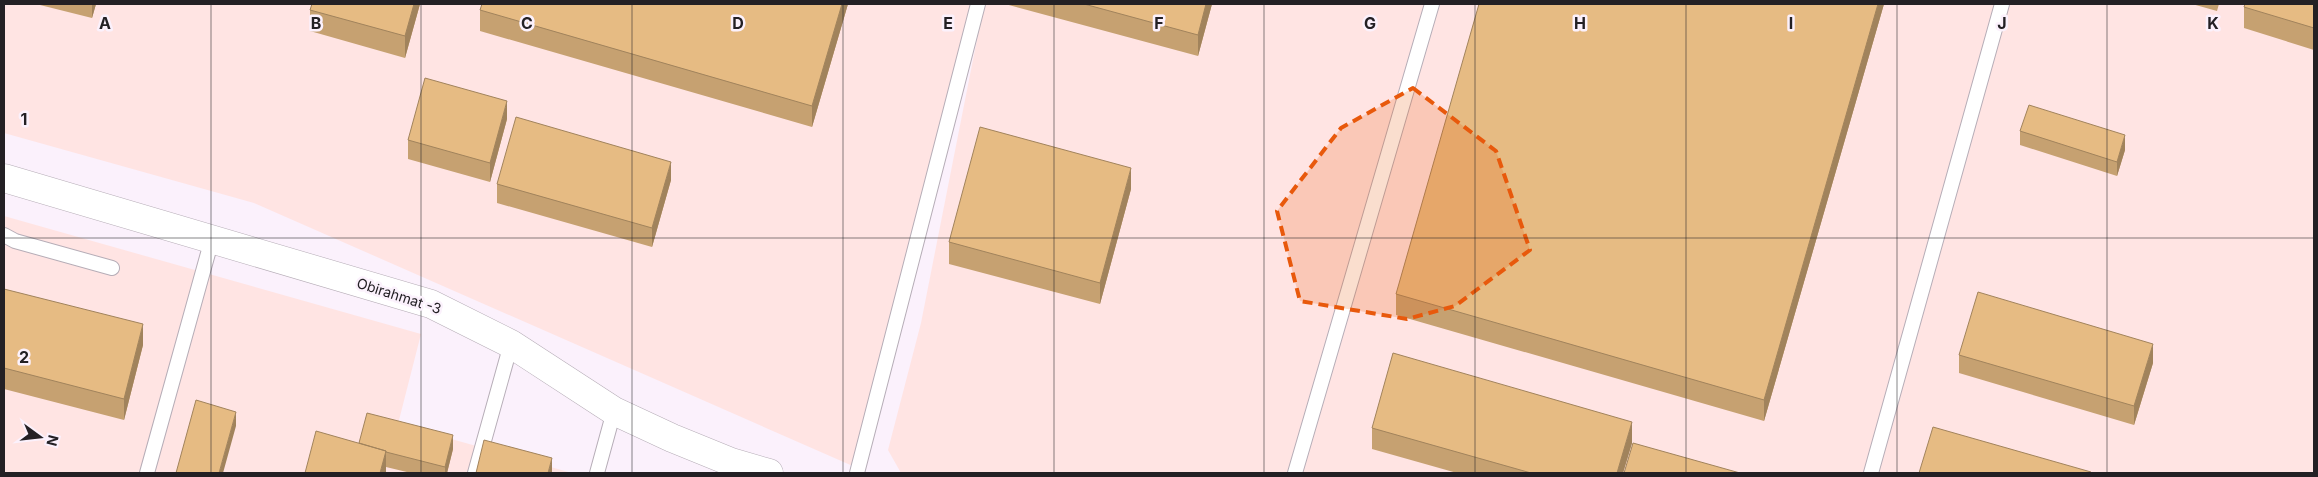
<svg xmlns="http://www.w3.org/2000/svg" width="2318" height="477" font-family="Inter,sans-serif">
<style>
.industrial{fill:#ffe4e3}
.lines{fill:none;stroke-linecap:round;stroke-linejoin:round}
.lane-casing{stroke:#b6adb7;stroke-width:16}
.street-casing{stroke:#b6adb7;stroke-width:29}
.lane{stroke:#fff;stroke-width:14}
.street{stroke:#fff;stroke-width:28}
.wall{fill:#c6a171}
.shaded-wall{fill:#a1835c}
.building{fill:#e6bb83;stroke:#a1835c}
.marked{fill:#e8590c;fill-opacity:0.2;stroke:#e8590c;stroke-width:4;stroke-dasharray:10 6;stroke-linejoin:round}
.grid{fill:none;stroke:#232024;stroke-width:1;stroke-opacity:0.55}
.labels{text-anchor:middle;stroke-width:5;stroke-linejoin:round;paint-order:stroke}
.street-label{font-size:14px;fill:#232024;stroke:#fbf1fc}
.grid-label{font-size:16px;text-anchor:middle;font-weight:bold;fill:#232024;stroke:#fbf1fc;stroke-width:5;stroke-linejoin:round;paint-order:stroke}
</style>
<rect width="100%" height="100%" fill="#fbf1fc"/>
<path class="industrial" d="M 4,4 L 970,4 L 855,467 L 254,203 L 4,133 Z
M 984,4 L 2314,4 L 2314,473 L 901,473 L 888,450 L 921,323 Z
M 4,216 L 421,334 L 398,424 L 572,473 L 4,473 Z"/>
<g class="lines">
<defs>
<path id="lane" d="M 4,235 L 15,241 L 112,268
M 147,473 L 212,239
M 475,473 L 511,344
M 597,473 L 614,411
M 857,473 L 978,4
M 1295,473 L 1432,4
M 1871,473 L 2002,4"/>
<path id="street" d="M 4,178 L 431,304 L 511,344 L 614,411 L 672,438 L 731,462 L 769,473"/>
</defs>
<use href="#lane" class="lane-casing"/>
<use href="#street" class="street-casing"/>
<use href="#lane" class="lane"/>
<use href="#street" class="street"/>
</g>
<path class="wall" d="M 36,4 L 96,4 L 92,18 Z
M 420,4 L 405,58 L 310,31 L 310,10 Z
M 848,4 L 812,127 L 480,31 L 480,10 Z
M 1005,4 L 1212,4 L 1198,56 Z
M 1884,4 L 1764,421 L 1396,315 L 1396,294 Z
M 2192,4 L 2219,4 L 2217,11 Z
M 2314,4 L 2314,50 L 2244,28 L 2244,7 Z
M 507,119 L 490,182 L 408,159 L 408,140 Z
M 2020,131 L 2125,150 L 2117,176 L 2020,145 Z
M 671,180 L 652,247 L 497,203 L 497,184 Z
M 1131,189 L 1100,304 L 949,264 L 949,242 Z
M 4,289 L 143,345 L 124,420 L 4,389 Z
M 1959,355 L 2153,363 L 2134,425 L 1959,373 Z
M 1372,428 L 1632,443 L 1623,473 L 1457,473 L 1372,449 Z
M 359,443 L 453,449 L 447,473 L 411,473 L 386,467 L 386,472 Z"/>
<path class="shaded-wall" d="M 92,4 L 96,4 L 92,18 Z
M 414,4 L 420,4 L 405,58 L 405,36 Z
M 842,4 L 848,4 L 812,127 L 812,106 Z
M 1206,4 L 1212,4 L 1198,56 L 1198,35 Z
M 1878,4 L 1884,4 L 1764,421 L 1764,400 Z
M 507,101 L 507,119 L 490,182 L 490,163 Z
M 2125,135 L 2125,150 L 2117,176 L 2117,162 Z
M 671,162 L 671,180 L 652,247 L 652,228 Z
M 1131,168 L 1131,189 L 1100,304 L 1100,283 Z
M 143,324 L 143,345 L 124,420 L 124,399 Z
M 2153,344 L 2153,363 L 2134,425 L 2134,406 Z
M 236,412 L 236,426 L 223,473 L 219,473 Z
M 1632,422 L 1632,443 L 1623,473 L 1617,473 Z
M 453,435 L 453,449 L 447,473 L 445,473 L 445,467 Z
M 386,451 L 386,473 L 380,473 Z
M 552,458 L 552,473 L 548,473 Z"/>
<path class="building" d="M 312,4 L 414,4 L 405,36 L 310,10 Z
M 482,4 L 842,4 L 812,106 L 480,10 Z
M 1084,4 L 1206,4 L 1198,35 Z
M 1479,4 L 1878,4 L 1764,400 L 1396,294 Z
M 2245,4 L 2314,4 L 2314,28 L 2244,7 Z
M 425,78 L 507,101 L 490,163 L 408,140 Z
M 2029,105 L 2125,135 L 2117,162 L 2020,131 Z
M 516,117 L 671,162 L 652,228 L 497,184 Z
M 980,127 L 1131,168 L 1100,283 L 949,242 Z
M 4,289 L 143,324 L 124,399 L 4,368 Z
M 1978,292 L 2153,344 L 2134,406 L 1959,355 Z
M 1393,353 L 1632,422 L 1617,473 L 1531,473 L 1372,428 Z
M 196,400 L 236,412 L 219,473 L 176,473 Z
M 367,413 L 453,435 L 445,467 L 386,452 L 386,451 L 359,443 Z
M 1933,427 L 2091,472 L 2091,473 L 1919,473 Z
M 316,431 L 386,451 L 380,473 L 305,473 Z
M 484,440 L 552,458 L 548,473 L 476,473 Z
M 1633,443 L 1740,473 L 1624,473 Z"/>
<path class="marked" d="M 1413,88 L 1496,151 L 1530,250 L 1455,306 L 1407,319 L 1300,301 L 1277,211 L 1341,128 Z"/>
<path class="grid" d="M 211,4 L 211,473M 421,4 L 421,473M 632,4 L 632,473M 843,4 L 843,473M 1054,4 L 1054,473M 1264,4 L 1264,473M 1475,4 L 1475,473M 1686,4 L 1686,473M 1897,4 L 1897,473M 2107,4 L 2107,473M 4,238 L 2314,238"/>
<g class="labels">
<g class="street-label">
<text transform="translate(399 296) rotate(18)" y="5">Obirahmat -3</text>
</g>
</g>
<g class="grid-label">
<text x="105" y="29">A</text>
<text x="316" y="29">B</text>
<text x="527" y="29">C</text>
<text x="738" y="29">D</text>
<text x="948" y="29">E</text>
<text x="1159" y="29">F</text>
<text x="1370" y="29">G</text>
<text x="1580" y="29">H</text>
<text x="1791" y="29">I</text>
<text x="2002" y="29">J</text>
<text x="2213" y="29">K</text>
<text x="24" y="125">1</text>
<text x="24" y="363">2</text>
</g>
<rect width="2318" height="477" fill="none" stroke="#232024" stroke-width="10"/>
<g transform="translate(40 437) rotate(105)" stroke="#fbf1fc" stroke-width="4" paint-order="stroke">
<path d="M0-4L9 19L0 12L-9 19Z" fill="#232024"/>
<text y="-8" font-size="14" font-weight="bold" text-anchor="middle" fill="#232024">N</text>
</g>
</svg>
